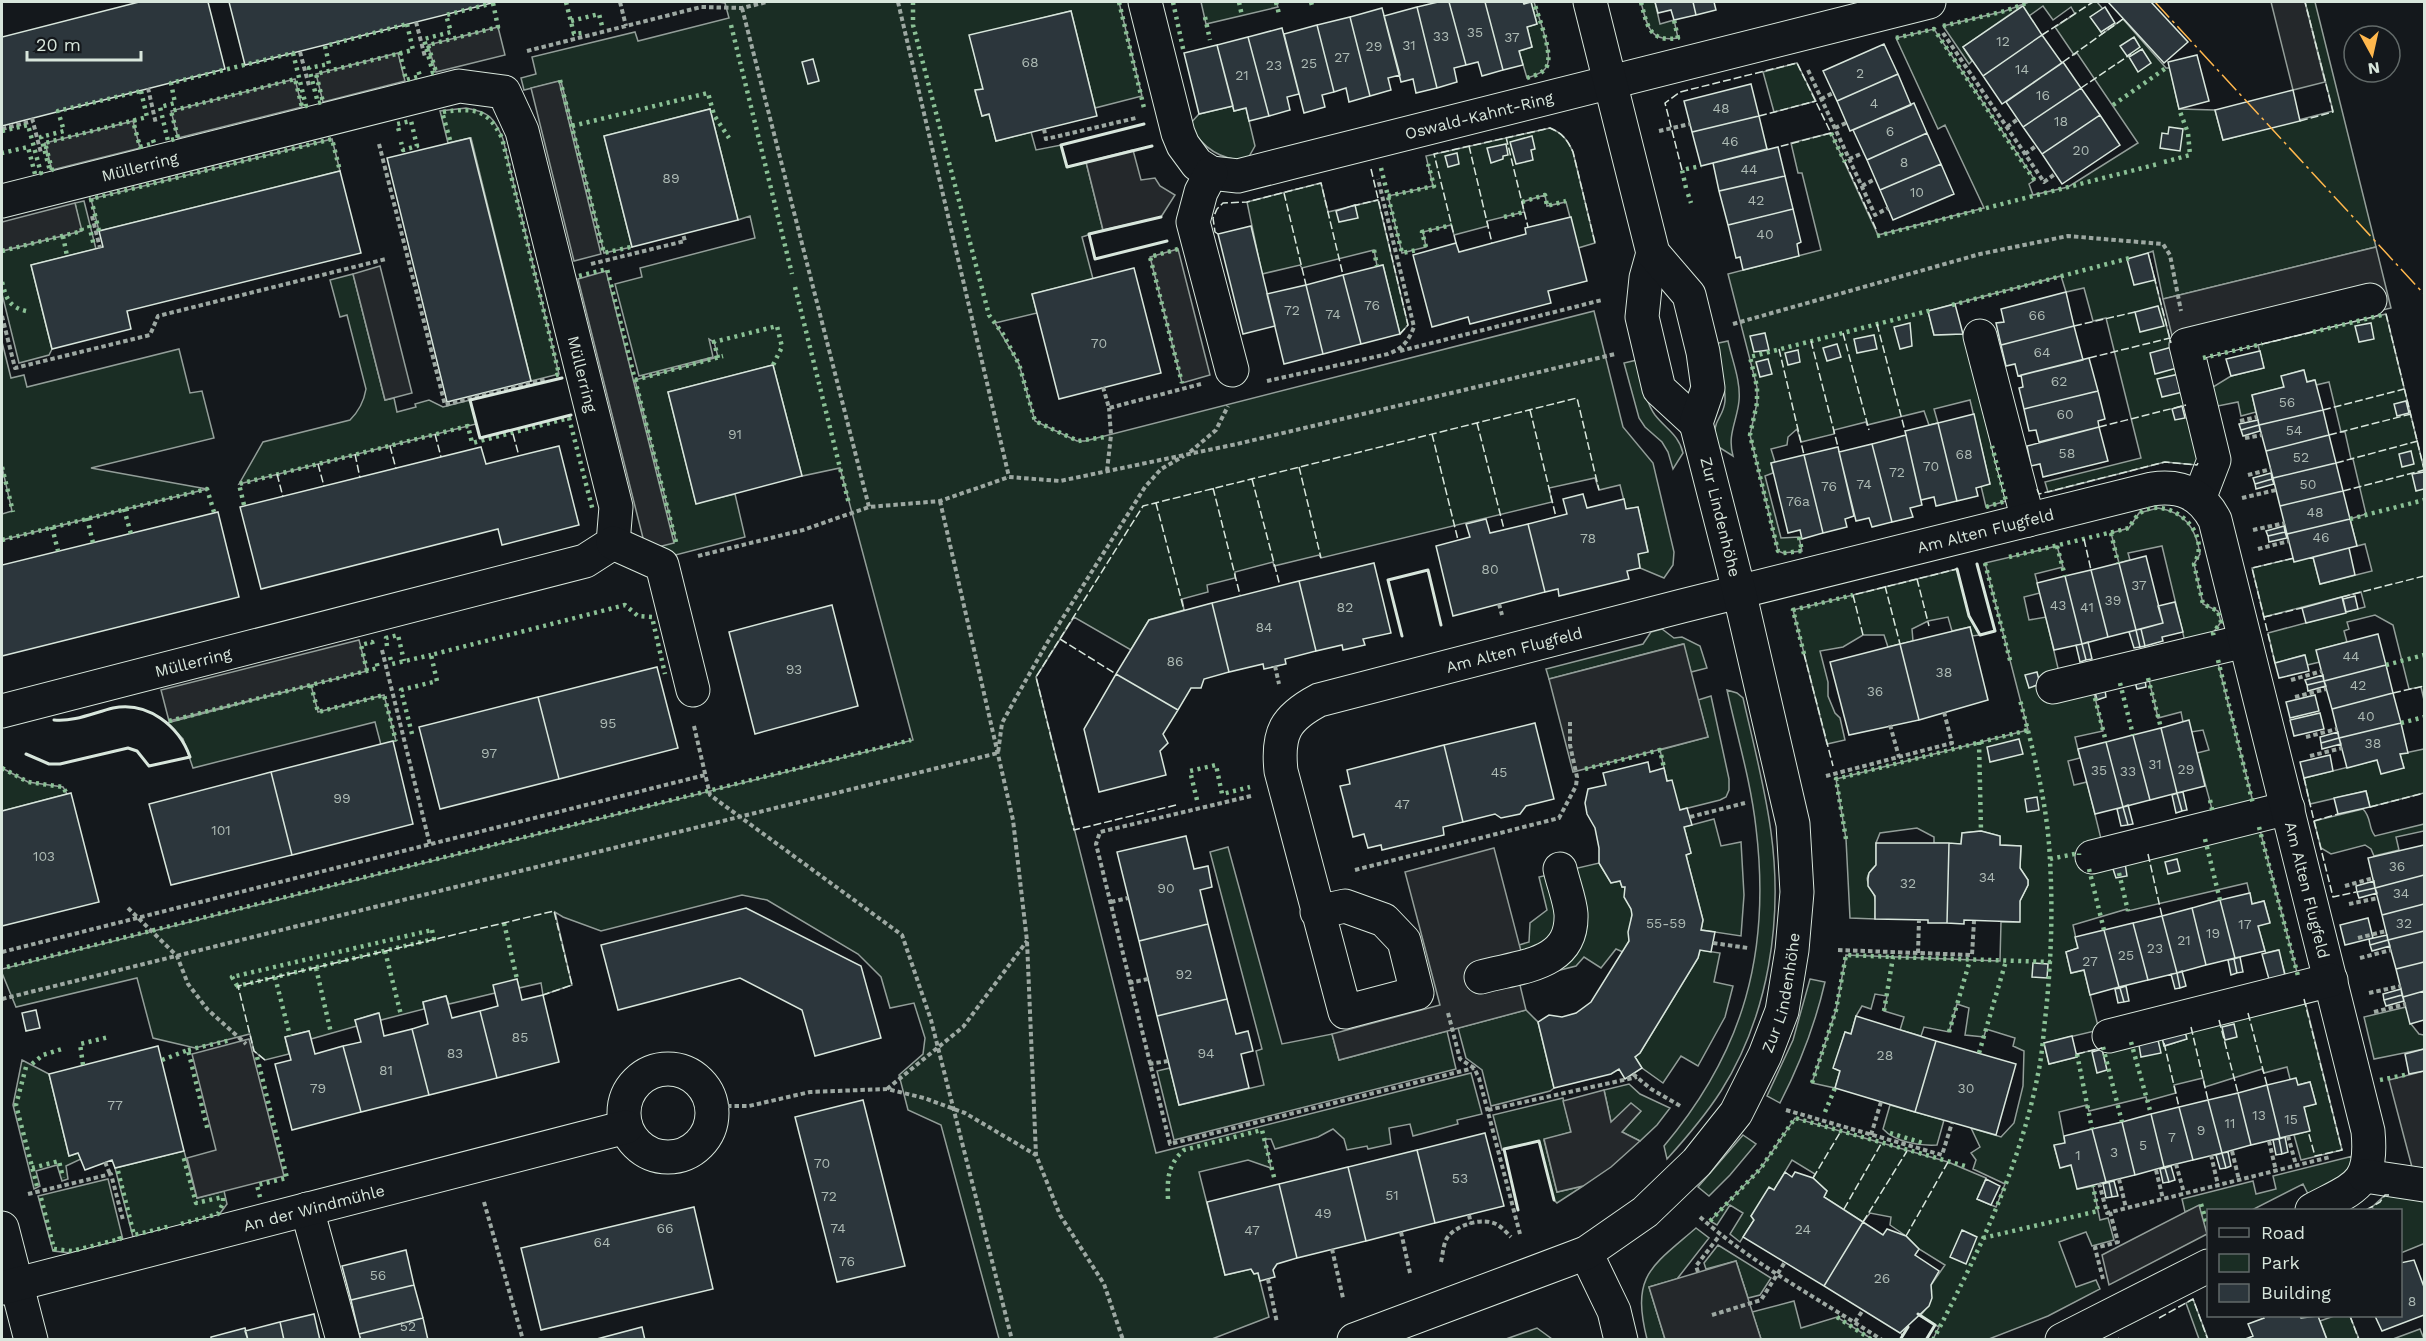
<svg xmlns="http://www.w3.org/2000/svg" width="2426" height="1341" font-family="'Work Sans',sans-serif">
<style>
.green{fill:#1a2d24;stroke:#939e99;stroke-width:1.5}
.parking{fill:#24282b;stroke:#939e99;stroke-width:1.5}
.building{fill:#2c363c;stroke:#d8e6dc;stroke-width:1.5}
.lines{fill:none;stroke-linecap:round;stroke-linejoin:round}
.minor-casing{stroke:#d8e6dc;stroke-width:35}
.path{stroke:#9da8a2;stroke-width:4;stroke-dasharray:4.5 3;stroke-linecap:butt}
.minor{stroke:#14181c;stroke-width:33}
.hedge{stroke:#8ac095;stroke-width:4.5;stroke-dasharray:3 4.5;stroke-linecap:butt}
.fence{stroke:#d8e6dc;stroke-width:1.5;stroke-dasharray:8 3;stroke-linecap:butt}
.wall{stroke:#d8e6dc;stroke-width:3}
.power{stroke:#ffb74d;stroke-width:1.5;stroke-dasharray:21 4.5 3 4.5;stroke-linecap:butt}
.labels{text-anchor:middle;stroke-width:4.5;stroke-linejoin:round;paint-order:stroke}
.number-label{font-size:14px;fill:#adbab4}
.street-label{font-size:16px;fill:#d8e6dc;stroke:#14181c}
</style>
<rect width="100%" height="100%" fill="#14181c"/>
<path class="green" d="M 718,2 L 1119,2 L 1142,96 L 1095,108 L 1071,11 L 970,36 L 983,89 L 975,91 L 982,116 L 989,114 L 996,141 L 1031,132 L 1036,150 L 1061,145 L 1067,167 L 1086,162 L 1103,230 L 1082,237 L 1093,279 L 1032,294 L 1037,313 L 995,323 L 1019,364 L 1035,421 L 1077,441 L 1085,441 L 1594,311 L 1623,427 L 1653,463 L 1674,552 L 1673,565 L 1664,578 L 1640,568 L 1638,554 L 1648,551 L 1638,507 L 1626,509 L 1620,485 L 1599,490 L 1595,478 L 1549,488 L 1552,502 L 1321,558 L 1319,555 L 1274,566 L 1273,562 L 1235,572 L 1235,578 L 1207,585 L 1208,592 L 1182,599 L 1184,610 L 1149,620 L 1131,650 L 1074,617 L 1036,677 L 1156,1153 L 1471,1073 L 1482,1114 L 1457,1120 L 1458,1124 L 1413,1136 L 1410,1124 L 1389,1128 L 1391,1144 L 1368,1149 L 1367,1146 L 1347,1150 L 1344,1139 L 1333,1129 L 1318,1137 L 1275,1149 L 1271,1139 L 1265,1139 L 1271,1168 L 1248,1160 L 1199,1172 L 1225,1275 L 1251,1269 L 1254,1274 L 1258,1273 L 1269,1317 L 1212,1339 L 999,1339 L 941,1125 L 908,1110 L 899,1075 L 923,1054 L 925,1038 L 914,1003 L 890,1008 L 881,977 L 858,954 L 767,900 L 742,895 L 601,931 L 563,917 L 555,912 L 572,985 L 543,995 L 541,983 L 519,988 L 517,980 L 495,993 L 449,1004 L 446,996 L 423,1002 L 424,1009 L 381,1020 L 378,1013 L 355,1020 L 357,1026 L 311,1039 L 309,1031 L 285,1037 L 289,1054 L 265,1060 L 254,1051 L 250,1034 L 195,1048 L 153,1038 L 137,978 L 16,1007 L 2,973 L 2,969 L 913,740 L 840,468 L 802,476 L 773,365 L 668,392 L 696,503 L 735,494 L 745,537 L 664,558 L 646,550 L 676,541 L 635,380 L 718,357 L 714,342 L 709,339 L 713,357 L 639,376 L 615,284 L 642,277 L 640,268 L 755,238 L 750,216 L 738,220 L 710,109 L 604,136 L 632,247 L 604,253 L 561,81 L 524,90 L 521,78 L 536,74 L 532,57 L 635,32 L 638,41 L 729,18 L 725,3 Z
M 1201,2 L 1276,2 L 1278,7 L 1206,24 Z
M 1523,2 L 1534,2 C 1538,16 1553,52 1547,66 C 1544,73 1534,76 1527,78 L 1519,51 L 1532,47 L 1527,27 L 1537,24 L 1531,2 L 1524,4 Z
M 1641,2 L 1655,2 L 1660,24 L 1674,20 L 1678,38 C 1649,43 1647,25 1641,2 Z
M 2029,2 L 2097,2 L 2103,9 L 2091,17 L 2102,34 L 2123,19 L 2166,68 L 2170,68 L 2179,109 L 2215,110 L 2223,140 L 2333,111 L 2305,2 L 2315,2 L 2376,247 L 2163,299 L 2153,251 L 2148,253 L 2199,454 L 2197,465 L 2165,462 L 2048,492 L 2045,482 L 2141,458 L 2106,318 L 2093,321 L 2084,288 L 2066,292 L 2061,276 L 1928,311 L 1934,335 L 1963,334 L 2006,501 L 1986,507 L 1981,486 L 1990,484 L 1970,400 L 1934,409 L 1938,423 L 1929,425 L 1924,411 L 1867,425 L 1866,422 L 1834,430 L 1834,434 L 1801,442 L 1797,429 L 1788,437 L 1787,445 L 1771,449 L 1775,462 L 1771,463 L 1773,473 L 1765,476 L 1781,538 L 1799,537 L 1802,551 L 1783,553 L 1778,551 L 1750,435 L 1757,403 L 1757,387 L 1728,274 L 1821,250 L 1802,173 L 1798,173 L 1791,143 L 1831,133 L 1878,235 L 1984,208 L 1945,125 L 1938,129 L 1896,38 L 1934,29 L 2035,180 L 2029,184 L 2033,195 L 2068,187 L 2138,143 L 2077,53 L 2074,55 L 2055,27 L 2075,14 L 2071,7 L 2053,20 L 2043,6 L 2029,16 L 2022,6 L 1963,47 L 1972,61 L 1969,64 L 1943,26 L 2005,11 Z
M 1797,63 L 1816,101 L 1774,112 L 1763,72 Z
M 1233,106 L 1234,111 L 1246,108 L 1255,146 L 1247,160 C 1220,161 1202,147 1189,125 L 1199,114 Z
M 466,108 C 489,112 494,117 503,139 L 559,374 L 531,381 L 471,138 L 448,143 L 440,111 Z
M 1550,128 C 1562,133 1567,139 1573,152 L 1595,243 L 1578,248 L 1566,202 L 1547,206 L 1545,195 L 1522,202 L 1524,212 L 1487,221 L 1488,226 L 1454,235 L 1451,225 L 1423,232 L 1426,247 L 1402,253 L 1388,196 L 1433,186 L 1426,156 Z
M 332,139 L 340,171 L 99,231 L 91,199 Z
M 1321,183 L 1328,212 L 1378,200 L 1408,325 L 1400,334 L 1383,265 L 1377,266 L 1374,250 L 1302,268 L 1300,265 L 1262,274 L 1247,202 Z
M 84,201 L 96,249 L 31,265 L 52,349 L 49,355 L 19,363 L 2,294 L 2,251 L 81,231 L 75,203 Z
M 353,274 L 385,400 L 394,398 L 397,412 L 416,407 L 415,404 L 429,400 L 443,407 L 470,400 L 476,424 L 239,484 L 263,442 L 350,420 C 359,411 364,401 366,389 L 347,315 L 340,317 L 330,280 Z
M 2386,314 L 2424,469 L 2424,700 L 2421,687 L 2409,689 L 2393,625 L 2375,615 L 2347,622 L 2349,629 L 2344,631 L 2347,642 L 2317,650 L 2320,662 L 2307,665 L 2304,655 L 2275,663 L 2268,633 L 2365,607 L 2361,592 L 2264,617 L 2252,568 L 2294,558 L 2313,557 L 2320,584 L 2372,571 L 2365,544 L 2357,546 L 2350,519 L 2366,514 L 2353,459 L 2351,459 L 2345,432 L 2341,432 L 2329,382 L 2316,385 L 2314,380 L 2307,382 L 2303,370 L 2282,376 L 2284,387 L 2252,395 L 2256,412 L 2241,416 L 2238,402 L 2213,407 L 2208,390 L 2231,376 L 2264,368 L 2258,345 Z
M 1728,341 C 1732,360 1741,381 1739,401 C 1737,421 1727,435 1733,456 L 1717,446 C 1710,418 1723,421 1725,401 C 1726,383 1718,362 1714,344 Z
M 2,342 L 11,378 L 24,375 L 27,387 L 179,349 L 190,393 L 202,391 L 214,438 L 91,468 L 207,489 L 2,540 L 2,514 L 12,511 L 2,467 Z
M 1637,360 C 1642,377 1644,400 1655,415 C 1666,429 1679,435 1683,453 L 1673,469 L 1668,452 L 1662,442 L 1645,427 L 1639,418 L 1624,363 Z
M 2158,508 C 2185,512 2196,528 2200,554 L 2194,564 L 2203,604 L 2218,611 L 2221,622 L 2213,633 L 2186,646 L 2162,546 L 2128,553 L 2130,560 L 2119,563 L 2111,533 L 2129,528 L 2139,513 Z
M 2057,546 L 2063,567 L 2035,574 L 2040,593 L 2024,597 L 2029,620 L 2046,617 L 2061,681 L 2093,689 L 2103,731 L 2075,737 L 2080,758 L 2068,761 L 2074,785 L 2087,782 L 2103,847 L 2259,826 L 2298,976 L 2286,977 L 2278,950 L 2266,953 L 2265,951 L 2258,926 L 2270,922 L 2264,901 L 2252,904 L 2247,883 L 2128,911 L 2127,909 L 2073,925 L 2078,948 L 2066,952 L 2071,973 L 2084,970 L 2099,1030 L 2044,1043 L 2049,1064 L 2077,1057 L 2077,1054 L 2161,1033 L 2165,1046 L 2186,1039 L 2184,1028 L 2304,997 L 2342,1150 L 2301,1160 L 2294,1135 L 2309,1131 L 2304,1107 L 2316,1104 L 2310,1082 L 2298,1085 L 2290,1079 L 2287,1067 L 2264,1073 L 2262,1069 L 2205,1087 L 2203,1078 L 2174,1085 L 2176,1093 L 2147,1101 L 2146,1097 L 2089,1111 L 2087,1105 L 2059,1112 L 2065,1143 L 2054,1146 L 2060,1167 L 2071,1165 L 2078,1189 L 2093,1186 L 2100,1220 L 2108,1218 L 2114,1240 L 2092,1246 L 2086,1232 L 2059,1242 L 2076,1287 L 2096,1280 L 2100,1289 L 2048,1316 L 1989,1339 L 1933,1339 L 1939,1327 L 1920,1316 C 1929,1306 1933,1299 1931,1285 L 1945,1265 L 1919,1249 L 1906,1236 L 1890,1225 L 1891,1217 L 1870,1213 L 1863,1222 L 1824,1197 L 1827,1191 L 1813,1178 L 1815,1174 L 1792,1160 L 1774,1190 L 1751,1216 L 1754,1220 L 1740,1242 L 1730,1234 L 1743,1213 L 1730,1205 L 1717,1225 L 1710,1221 L 1761,1168 L 1795,1118 L 1948,1162 L 1986,1178 L 1977,1199 L 1996,1207 L 2005,1184 L 1973,1169 L 1976,1160 L 1971,1153 L 1980,1147 L 1971,1128 L 2001,1137 L 2014,1123 L 2023,1086 L 2024,1051 L 2013,1046 L 2015,1038 L 1986,1029 L 1984,1037 L 1965,1035 L 1969,1008 L 1957,1004 L 1949,1032 L 1924,1027 L 1921,1036 L 1900,1030 L 1904,1017 L 1884,1011 L 1887,996 L 1875,994 L 1871,1009 L 1862,1006 L 1856,1016 L 1851,1034 L 1845,1032 L 1834,1068 L 1840,1071 L 1835,1088 L 1812,1083 L 1836,1010 L 1846,955 L 2000,961 L 2001,922 L 2019,922 L 2020,901 L 2028,885 L 2028,880 L 2020,868 L 2021,846 L 2000,845 L 2000,836 L 1981,831 L 1962,833 L 1961,844 L 1934,843 L 1934,837 L 1917,828 L 1880,833 L 1876,843 L 1876,865 C 1858,882 1873,884 1875,899 C 1876,905 1875,912 1875,919 L 1850,918 L 1846,839 L 1836,779 L 2028,730 L 1985,563 Z
M 1957,569 L 1969,616 L 1980,635 L 1972,636 L 1970,627 L 1952,631 L 1948,617 L 1928,621 L 1912,629 L 1913,641 L 1888,647 L 1884,635 L 1863,635 L 1843,647 L 1820,651 L 1828,682 L 1828,696 L 1835,713 L 1840,718 L 1845,740 L 1827,744 L 1793,610 Z
M 1662,629 L 1674,638 L 1682,637 L 1700,646 L 1707,668 L 1691,672 L 1683,644 L 1549,679 L 1546,669 L 1643,644 L 1651,632 Z
M 2217,659 L 2254,806 L 2213,813 L 2197,753 L 2209,750 L 2203,730 L 2191,732 L 2183,722 L 2181,712 L 2158,718 L 2148,676 Z
M 311,685 L 318,712 L 384,695 L 396,741 L 381,745 L 375,722 L 193,768 L 183,739 L 167,723 Z
M 1727,690 L 1737,693 L 1743,698 C 1753,742 1765,787 1771,832 C 1783,920 1769,1015 1721,1091 C 1705,1116 1687,1137 1667,1159 L 1664,1146 C 1744,1051 1771,952 1756,828 C 1751,782 1737,736 1727,690 Z
M 1711,696 L 1729,779 L 1729,790 L 1726,797 L 1720,800 L 1680,810 L 1667,781 L 1660,750 L 1708,737 L 1698,700 Z
M 2424,749 L 2424,793 L 2370,807 L 2366,791 L 2310,804 L 2304,778 L 2377,760 L 2404,768 L 2400,754 Z
M 2,768 L 28,782 L 63,787 L 67,794 L 2,811 Z
M 2363,809 C 2372,818 2368,828 2375,836 L 2424,824 L 2424,831 L 2396,837 L 2399,850 L 2374,856 L 2371,849 L 2365,845 L 2331,854 L 2321,848 L 2314,821 Z
M 1714,819 L 1721,846 L 1741,842 L 1744,895 L 1741,936 L 1701,930 L 1703,920 L 1686,855 L 1691,853 L 1684,827 Z
M 1228,847 L 1282,1044 L 1332,1034 L 1339,1060 L 1447,1031 L 1456,1069 L 1174,1140 L 1157,1071 L 1170,1068 L 1179,1105 L 1264,1085 L 1256,1051 L 1262,1049 L 1210,852 Z
M 1599,863 L 1611,883 L 1620,881 L 1622,887 L 1625,887 C 1624,901 1628,900 1632,911 C 1633,916 1628,931 1629,941 L 1623,952 L 1616,949 L 1601,968 L 1584,957 L 1576,966 L 1528,978 L 1519,945 L 1529,942 L 1530,923 L 1547,910 L 1539,877 Z
M 1700,950 L 1720,953 L 1714,982 L 1733,986 L 1725,1017 L 1698,1066 L 1681,1056 L 1663,1083 L 1642,1068 L 1635,1057 L 1640,1053 L 1698,958 Z
M 1810,979 L 1825,982 C 1815,1025 1800,1064 1780,1103 L 1767,1096 L 1793,1040 Z
M 2406,1007 L 2411,1024 L 2419,1034 L 2424,1035 L 2424,1049 L 2374,1059 L 2364,1017 Z
M 1526,1010 L 1538,1022 L 1554,1088 L 1550,1091 L 1491,1106 L 1482,1070 L 1466,1058 L 1458,1028 Z
M 22,1060 L 49,1074 L 69,1156 L 78,1153 L 81,1159 L 66,1166 L 68,1179 L 62,1181 L 57,1165 L 36,1171 L 40,1186 L 34,1189 L 13,1105 Z
M 1629,1084 L 1640,1094 L 1670,1108 L 1657,1125 L 1640,1141 L 1622,1132 L 1641,1111 L 1611,1122 L 1604,1090 Z
M 1563,1098 L 1571,1132 L 1544,1140 L 1557,1192 L 1583,1186 L 1557,1203 L 1554,1200 L 1539,1141 L 1502,1150 L 1493,1115 Z
M 1890,1105 L 1944,1120 L 1937,1145 C 1919,1146 1895,1142 1883,1129 Z
M 1743,1135 L 1756,1144 L 1730,1175 L 1709,1196 L 1698,1187 Z
M 184,1151 L 197,1198 L 224,1191 L 227,1204 L 218,1216 L 133,1237 L 115,1168 Z
M 2353,1156 C 2350,1177 2326,1186 2309,1196 L 2303,1184 L 2252,1210 L 2208,1210 L 2208,1239 L 2199,1206 L 2185,1212 L 2182,1199 L 2253,1181 L 2256,1194 L 2276,1189 L 2273,1176 Z
M 108,1179 L 123,1240 L 71,1253 L 53,1251 L 38,1196 Z
M 2385,1195 L 2424,1199 L 2424,1246 L 2423,1244 L 2401,1253 L 2400,1210 L 2374,1210 L 2372,1207 Z
M 1696,1228 L 1709,1238 L 1677,1279 L 1649,1287 L 1665,1339 L 1647,1339 C 1631,1275 1651,1267 1696,1228 Z
M 1718,1245 L 1771,1278 L 1760,1295 L 1748,1298 L 1736,1261 L 1706,1269 L 1704,1263 Z
M 2193,1299 L 2208,1339 L 2199,1339 L 2186,1303 Z
M 1794,1301 L 1801,1328 L 1837,1317 L 1872,1339 L 1761,1339 L 1752,1312 Z
M 2334,1316 L 2350,1316 L 2359,1339 L 2327,1339 L 2320,1321 Z
M 1537,1328 L 1552,1339 L 1506,1339 Z
M 2420,1329 L 2424,1339 L 2393,1339 Z"/>
<path class="parking" d="M 2271,2 L 2305,2 L 2325,82 L 2293,90 Z
M 498,27 L 505,55 L 436,72 L 428,45 Z
M 398,53 L 405,81 L 323,102 L 316,74 Z
M 295,79 L 302,107 L 178,138 L 171,111 Z
M 559,81 L 601,254 L 574,261 L 531,88 Z
M 133,121 L 140,148 L 52,170 L 45,143 Z
M 1133,150 L 1141,180 L 1155,178 L 1160,186 L 1175,195 L 1161,217 L 1103,230 L 1086,162 Z
M 75,203 L 82,231 L 2,251 L 2,222 Z
M 2376,247 L 2391,308 L 2178,360 L 2163,299 Z
M 1178,249 L 1210,375 L 1182,383 L 1150,257 Z
M 380,266 L 412,393 L 385,400 L 353,274 Z
M 606,271 L 674,543 L 646,550 L 578,279 Z
M 359,640 L 367,671 L 169,721 L 161,690 Z
M 1684,644 L 1708,737 L 1573,772 L 1549,679 Z
M 1494,848 L 1528,978 L 1519,981 L 1526,1010 L 1339,1060 L 1332,1034 L 1440,1005 L 1405,872 Z
M 249,1039 L 284,1176 L 197,1198 L 187,1158 L 216,1150 L 192,1054 Z
M 2424,1071 L 2424,1168 L 2413,1171 L 2389,1080 Z
M 1604,1090 L 1611,1122 L 1631,1103 L 1641,1111 L 1622,1132 L 1640,1141 L 1611,1167 L 1583,1186 L 1557,1192 L 1544,1139 L 1571,1132 L 1563,1101 Z
M 2199,1205 L 2207,1234 L 2109,1285 L 2102,1255 Z
M 1736,1261 L 1761,1339 L 1665,1339 L 1649,1287 Z"/>
<path class="building" d="M 139,2 L 208,2 L 225,69 L 2,126 L 2,37 Z
M 229,2 L 492,2 L 492,3 L 245,65 Z
M 1438,2 L 1449,2 L 1466,65 L 1454,68 L 1457,82 L 1437,88 L 1417,7 Z
M 1449,2 L 1485,2 L 1503,70 L 1482,76 L 1478,62 L 1466,65 Z
M 1485,2 L 1523,2 L 1524,4 L 1531,2 L 1537,24 L 1527,27 L 1532,47 L 1519,51 L 1523,65 L 1503,70 Z
M 1655,2 L 1693,2 L 1696,15 L 1674,20 L 1671,10 L 1658,13 Z
M 1693,2 L 1714,2 L 1716,10 L 1696,15 Z
M 2108,2 L 2151,2 L 2188,42 L 2164,63 Z
M 2023,6 L 2042,35 L 1983,76 L 1963,47 Z
M 1417,7 L 1437,88 L 1416,93 L 1413,79 L 1401,82 L 1384,16 Z
M 2105,7 L 2115,23 L 2101,32 L 2090,17 Z
M 1382,8 L 1400,75 L 1388,78 L 1391,90 L 1370,96 L 1350,17 Z
M 1071,11 L 1097,116 L 996,141 L 989,114 L 982,116 L 975,90 L 983,89 L 969,35 Z
M 1350,17 L 1370,96 L 1349,102 L 1346,88 L 1334,92 L 1317,25 Z
M 1317,25 L 1334,92 L 1322,95 L 1325,107 L 1304,113 L 1284,34 Z
M 1282,28 L 1299,94 L 1287,97 L 1290,110 L 1269,116 L 1248,37 Z
M 2042,35 L 2062,63 L 2002,104 L 1983,76 Z
M 1248,37 L 1269,116 L 1249,121 L 1246,108 L 1234,111 L 1217,45 Z
M 2134,37 L 2140,47 L 2127,56 L 2120,46 Z
M 1884,44 L 1898,74 L 1837,101 L 1823,71 Z
M 1217,45 L 1233,106 L 1199,114 L 1184,53 Z
M 2142,49 L 2151,63 L 2138,72 L 2129,57 Z
M 2197,55 L 2209,101 L 2179,109 L 2168,62 Z
M 813,59 L 819,81 L 808,84 L 802,62 Z
M 2063,62 L 2081,88 L 2023,127 L 2006,102 Z
M 1898,74 L 1911,105 L 1850,131 L 1837,101 Z
M 1751,84 L 1759,116 L 1692,132 L 1684,101 Z
M 2081,88 L 2100,115 L 2042,154 L 2023,127 Z
M 2293,90 L 2300,121 L 2223,140 L 2215,110 Z
M 1914,103 L 1927,133 L 1867,160 L 1853,130 Z
M 710,109 L 738,220 L 632,247 L 604,136 Z
M 2100,115 L 2120,145 L 2062,184 L 2042,154 Z
M 1759,116 L 1767,149 L 1701,166 L 1692,132 Z
M 2169,127 L 2183,129 L 2180,151 L 2160,148 L 2162,133 L 2168,134 Z
M 1927,133 L 1941,164 L 1880,190 L 1867,160 Z
M 1532,136 L 1535,149 L 1531,150 L 1533,160 L 1516,164 L 1510,142 Z
M 470,138 L 531,381 L 447,402 L 387,158 Z
M 1506,144 L 1508,155 L 1503,156 L 1503,159 L 1491,163 L 1487,148 Z
M 1778,147 L 1785,176 L 1719,191 L 1713,163 Z
M 1457,153 L 1459,164 L 1448,167 L 1445,156 Z
M 1941,164 L 1954,194 L 1893,220 L 1880,190 Z
M 340,171 L 361,253 L 127,311 L 131,329 L 52,349 L 31,265 L 103,247 L 99,231 Z
M 1785,176 L 1793,209 L 1728,225 L 1719,191 Z
M 1355,205 L 1358,218 L 1339,222 L 1336,211 Z
M 1793,209 L 1801,242 L 1797,244 L 1799,256 L 1743,270 L 1740,257 L 1736,258 L 1728,225 Z
M 1571,217 L 1587,281 L 1548,291 L 1551,303 L 1470,324 L 1468,317 L 1432,327 L 1413,255 L 1456,243 L 1459,252 L 1526,234 L 1525,228 Z
M 1251,226 L 1275,326 L 1243,334 L 1218,234 Z
M 2148,253 L 2155,280 L 2134,285 L 2127,259 Z
M 1383,265 L 1400,334 L 1361,344 L 1343,275 Z
M 1134,268 L 1161,373 L 1059,399 L 1032,294 Z
M 1343,275 L 1361,344 L 1323,354 L 1306,285 Z
M 1306,285 L 1323,354 L 1284,364 L 1267,294 Z
M 2066,292 L 2074,326 L 2001,345 L 1996,323 L 2004,322 L 2001,309 Z
M 1955,304 L 1963,334 L 1934,335 L 1928,311 Z
M 2158,306 L 2164,326 L 2140,332 L 2135,312 Z
M 1910,323 L 1912,346 L 1900,349 L 1894,327 Z
M 2371,323 L 2374,339 L 2359,342 L 2355,326 Z
M 2074,326 L 2083,360 L 2018,376 L 2015,364 L 2006,366 L 2001,345 Z
M 1765,333 L 1769,350 L 1754,352 L 1750,336 Z
M 1874,335 L 1877,349 L 1857,353 L 1854,339 Z
M 1837,344 L 1841,357 L 1827,361 L 1823,348 Z
M 2172,347 L 2177,368 L 2155,374 L 2150,353 Z
M 1798,350 L 1800,362 L 1788,365 L 1785,353 Z
M 2260,351 L 2264,368 L 2231,376 L 2226,359 Z
M 2089,358 L 2098,391 L 2024,409 L 2019,388 L 2023,387 L 2021,375 Z
M 1768,359 L 1772,374 L 1760,377 L 1756,362 Z
M 773,365 L 802,476 L 696,504 L 668,392 Z
M 2304,370 L 2307,382 L 2315,380 L 2323,410 L 2259,425 L 2252,395 L 2284,387 L 2281,376 Z
M 2179,374 L 2183,392 L 2162,397 L 2157,379 Z
M 2098,391 L 2105,419 L 2098,421 L 2099,427 L 2039,442 L 2036,430 L 2029,431 L 2024,409 Z
M 2406,401 L 2409,413 L 2397,416 L 2394,404 Z
M 2182,406 L 2185,418 L 2175,420 L 2172,409 Z
M 2323,410 L 2329,435 L 2266,451 L 2259,425 Z
M 1974,414 L 1990,484 L 1976,488 L 1978,496 L 1957,501 L 1938,423 Z
M 2258,420 L 2259,425 L 2241,430 L 2239,424 Z
M 1938,423 L 1957,501 L 1936,506 L 1934,497 L 1921,500 L 1905,431 Z
M 2259,425 L 2260,431 L 2243,436 L 2241,430 Z
M 2099,427 L 2108,461 L 2043,477 L 2040,464 L 2031,466 L 2027,446 Z
M 1906,435 L 1922,505 L 1910,508 L 1913,517 L 1892,522 L 1872,444 Z
M 2329,435 L 2336,463 L 2273,478 L 2266,451 Z
M 1872,444 L 1892,522 L 1872,527 L 1869,518 L 1856,521 L 1839,452 Z
M 559,446 L 579,525 L 502,545 L 498,529 L 261,589 L 240,507 L 481,447 L 486,464 Z
M 1838,447 L 1854,516 L 1845,519 L 1847,527 L 1823,533 L 1804,455 Z
M 2411,451 L 2414,464 L 2402,467 L 2399,454 Z
M 1804,455 L 1823,533 L 1802,539 L 1800,530 L 1788,533 L 1771,463 Z
M 2336,463 L 2343,491 L 2280,506 L 2273,478 Z
M 2424,472 L 2424,489 L 2416,491 L 2412,474 Z
M 2271,473 L 2272,479 L 2255,484 L 2253,478 Z
M 2272,479 L 2274,484 L 2256,489 L 2255,484 Z
M 2343,491 L 2350,519 L 2287,534 L 2280,506 Z
M 1583,494 L 1587,508 L 1624,499 L 1626,509 L 1638,507 L 1648,552 L 1638,554 L 1640,568 L 1627,571 L 1629,579 L 1559,596 L 1558,589 L 1545,592 L 1528,524 L 1567,514 L 1563,499 Z
M 218,512 L 239,597 L 2,656 L 2,565 Z
M 1486,519 L 1490,533 L 1528,524 L 1545,592 L 1453,616 L 1436,546 L 1470,537 L 1466,524 Z
M 2350,519 L 2357,546 L 2294,562 L 2287,534 Z
M 2284,526 L 2285,532 L 2268,536 L 2266,531 Z
M 2285,532 L 2287,538 L 2269,542 L 2268,536 Z
M 2349,548 L 2355,575 L 2320,584 L 2313,557 Z
M 2146,556 L 2163,623 L 2136,630 L 2119,563 Z
M 1374,563 L 1391,633 L 1363,639 L 1365,645 L 1343,650 L 1342,645 L 1316,651 L 1299,581 Z
M 2119,563 L 2136,630 L 2108,637 L 2091,570 Z
M 2091,570 L 2108,637 L 2082,644 L 2065,576 Z
M 2065,576 L 2082,644 L 2054,650 L 2037,583 Z
M 1299,581 L 1316,651 L 1285,659 L 1286,664 L 1264,669 L 1263,664 L 1229,672 L 1212,603 Z
M 2355,596 L 2358,609 L 2346,612 L 2343,599 Z
M 2342,597 L 2346,613 L 2306,623 L 2302,608 Z
M 2175,602 L 2183,632 L 2162,637 L 2163,641 L 2145,646 L 2141,629 L 2163,623 L 2158,606 Z
M 1212,603 L 1229,672 L 1204,679 L 1201,688 L 1191,688 L 1178,710 L 1116,674 L 1149,620 Z
M 832,605 L 858,706 L 755,734 L 729,632 Z
M 1970,627 L 1988,700 L 1919,720 L 1900,644 Z
M 2141,629 L 2145,646 L 2140,647 L 2136,630 Z
M 2136,630 L 2140,647 L 2134,648 L 2129,632 Z
M 2378,634 L 2386,665 L 2324,681 L 2316,650 Z
M 2088,642 L 2092,659 L 2086,660 L 2082,644 Z
M 1900,644 L 1919,720 L 1849,735 L 1830,662 Z
M 2082,644 L 2086,660 L 2080,662 L 2076,645 Z
M 2305,655 L 2309,671 L 2279,678 L 2275,663 Z
M 2386,665 L 2393,693 L 2332,709 L 2324,681 Z
M 657,667 L 678,748 L 559,779 L 538,697 Z
M 2037,672 L 2040,684 L 2029,688 L 2025,675 Z
M 1116,674 L 1178,710 L 1163,734 L 1168,743 L 1160,751 L 1166,775 L 1099,792 L 1084,729 Z
M 2323,675 L 2324,681 L 2307,685 L 2305,680 Z
M 2145,680 L 2146,687 L 2137,689 L 2135,682 Z
M 2324,681 L 2326,686 L 2308,691 L 2307,685 Z
M 2105,690 L 2106,697 L 2097,700 L 2095,692 Z
M 2393,693 L 2401,723 L 2339,738 L 2332,709 Z
M 2315,695 L 2319,711 L 2290,718 L 2286,702 Z
M 538,697 L 559,779 L 440,809 L 419,727 Z
M 2320,713 L 2324,729 L 2294,736 L 2290,720 Z
M 2189,720 L 2205,786 L 2177,793 L 2161,728 Z
M 1535,723 L 1554,799 L 1526,806 L 1520,814 L 1501,818 L 1495,814 L 1463,822 L 1444,745 Z
M 2401,723 L 2408,753 L 2400,754 L 2404,768 L 2381,774 L 2377,760 L 2347,768 L 2339,738 Z
M 2161,728 L 2177,793 L 2150,800 L 2133,735 Z
M 2338,732 L 2339,738 L 2321,743 L 2320,737 Z
M 2133,735 L 2150,800 L 2123,807 L 2106,742 Z
M 2339,738 L 2341,744 L 2322,749 L 2321,743 Z
M 2019,739 L 2023,754 L 1990,762 L 1987,747 Z
M 393,741 L 413,824 L 292,855 L 271,772 Z
M 2106,742 L 2123,807 L 2095,814 L 2078,749 Z
M 1444,745 L 1463,822 L 1443,827 L 1444,835 L 1382,850 L 1381,845 L 1368,848 L 1364,834 L 1353,837 L 1340,786 L 1350,784 L 1347,770 Z
M 2330,755 L 2333,771 L 2304,778 L 2300,762 Z
M 1648,762 L 1650,772 L 1664,768 L 1667,781 L 1672,780 L 1680,810 L 1687,808 L 1692,825 L 1684,827 L 1691,853 L 1686,855 L 1703,920 L 1701,930 L 1715,932 L 1711,952 L 1700,950 L 1698,958 L 1640,1053 L 1635,1057 L 1642,1068 L 1625,1079 L 1619,1069 L 1611,1074 L 1554,1088 L 1538,1022 L 1549,1015 L 1562,1017 L 1576,1013 L 1591,1002 L 1629,941 L 1628,932 L 1632,915 L 1631,909 L 1624,897 L 1625,887 L 1622,887 L 1620,881 L 1611,883 L 1599,863 L 1599,848 L 1595,828 L 1587,814 L 1585,803 L 1588,789 L 1606,785 L 1603,773 Z
M 271,772 L 292,855 L 171,885 L 149,804 Z
M 2366,791 L 2370,807 L 2338,814 L 2334,798 Z
M 2183,792 L 2187,810 L 2182,811 L 2177,793 Z
M 71,793 L 99,902 L 2,926 L 2,811 Z
M 2177,793 L 2182,811 L 2176,813 L 2172,795 Z
M 2037,797 L 2039,810 L 2027,812 L 2025,799 Z
M 2128,805 L 2133,824 L 2128,825 L 2123,807 Z
M 2123,807 L 2128,825 L 2121,826 L 2117,809 Z
M 1981,831 L 2000,836 L 2000,845 L 2021,846 L 2020,868 L 2028,880 L 2028,885 L 2020,901 L 2020,922 L 1964,920 L 1964,924 L 1947,923 L 1949,843 L 1961,844 L 1962,833 Z
M 1186,836 L 1194,869 L 1208,866 L 1212,887 L 1200,890 L 1208,924 L 1139,941 L 1117,852 Z
M 1876,843 L 1949,843 L 1947,923 L 1928,923 L 1928,920 L 1875,919 L 1875,896 L 1868,886 L 1868,879 L 1869,873 L 1876,865 Z
M 2424,845 L 2424,875 L 2375,888 L 2368,858 Z
M 2177,859 L 2180,871 L 2168,874 L 2165,862 Z
M 2125,863 L 2127,876 L 2116,878 L 2112,866 Z
M 2424,875 L 2424,904 L 2382,915 L 2375,888 Z
M 2374,881 L 2375,888 L 2357,892 L 2356,886 Z
M 2375,888 L 2377,893 L 2359,898 L 2357,892 Z
M 2250,893 L 2252,904 L 2264,901 L 2270,923 L 2258,926 L 2265,951 L 2235,958 L 2220,900 Z
M 2220,900 L 2235,958 L 2206,965 L 2192,908 Z
M 2424,904 L 2424,931 L 2388,940 L 2382,915 Z
M 746,908 L 861,966 L 881,1038 L 815,1056 L 802,1010 L 740,978 L 618,1010 L 601,945 Z
M 2192,908 L 2206,965 L 2177,973 L 2162,916 Z
M 2162,916 L 2177,973 L 2148,980 L 2133,923 Z
M 2368,918 L 2373,938 L 2345,945 L 2340,925 Z
M 2133,923 L 2148,980 L 2119,987 L 2104,930 Z
M 1208,924 L 1227,999 L 1157,1016 L 1139,941 Z
M 2104,930 L 2119,987 L 2090,995 L 2084,970 L 2071,973 L 2066,952 L 2078,948 L 2075,937 Z
M 2424,931 L 2424,962 L 2396,969 L 2388,940 Z
M 2387,935 L 2388,940 L 2370,945 L 2369,939 Z
M 2388,940 L 2390,946 L 2372,951 L 2370,945 Z
M 2279,950 L 2286,980 L 2270,983 L 2262,954 Z
M 2240,957 L 2243,972 L 2237,973 L 2234,959 Z
M 2234,959 L 2237,973 L 2231,975 L 2228,960 Z
M 2424,962 L 2424,991 L 2403,997 L 2396,969 Z
M 2033,963 L 2048,964 L 2047,978 L 2032,977 Z
M 2182,971 L 2186,986 L 2180,988 L 2177,973 Z
M 2177,973 L 2180,988 L 2175,989 L 2171,974 Z
M 517,979 L 522,1000 L 543,995 L 559,1062 L 497,1078 L 480,1011 L 498,1006 L 493,985 Z
M 2126,986 L 2129,1001 L 2124,1002 L 2120,988 Z
M 2120,988 L 2124,1002 L 2118,1003 L 2115,989 Z
M 2401,989 L 2402,995 L 2384,1000 L 2383,994 Z
M 2424,991 L 2424,1020 L 2410,1024 L 2403,997 Z
M 2402,995 L 2404,1001 L 2386,1006 L 2384,1000 Z
M 446,996 L 452,1018 L 480,1011 L 497,1078 L 429,1095 L 412,1029 L 428,1024 L 423,1002 Z
M 1227,999 L 1236,1034 L 1248,1031 L 1253,1051 L 1241,1054 L 1249,1088 L 1179,1105 L 1157,1016 Z
M 36,1010 L 40,1028 L 26,1031 L 22,1013 Z
M 379,1013 L 384,1036 L 412,1029 L 429,1095 L 361,1112 L 343,1046 L 361,1042 L 355,1020 Z
M 1856,1016 L 1936,1041 L 1915,1112 L 1835,1088 L 1840,1071 L 1833,1068 L 1845,1032 L 1851,1034 Z
M 2234,1024 L 2237,1037 L 2225,1040 L 2222,1027 Z
M 2184,1028 L 2187,1039 L 2164,1046 L 2161,1033 Z
M 309,1031 L 315,1054 L 343,1046 L 361,1112 L 292,1130 L 275,1064 L 291,1060 L 285,1037 Z
M 2072,1036 L 2077,1057 L 2049,1064 L 2044,1043 Z
M 2158,1040 L 2161,1053 L 2141,1057 L 2139,1045 Z
M 1936,1041 L 2016,1064 L 1996,1135 L 1915,1112 Z
M 158,1046 L 184,1151 L 115,1168 L 112,1160 L 85,1170 L 78,1153 L 69,1156 L 49,1074 Z
M 2102,1049 L 2107,1070 L 2097,1073 L 2092,1052 Z
M 2424,1049 L 2424,1071 L 2409,1074 L 2405,1054 Z
M 2296,1078 L 2298,1085 L 2310,1082 L 2316,1104 L 2304,1107 L 2310,1131 L 2280,1138 L 2267,1085 Z
M 2267,1085 L 2280,1138 L 2251,1145 L 2238,1093 Z
M 2238,1093 L 2251,1145 L 2222,1153 L 2208,1100 Z
M 863,1100 L 905,1266 L 837,1282 L 795,1117 Z
M 2208,1100 L 2222,1153 L 2193,1160 L 2179,1107 Z
M 2179,1107 L 2193,1160 L 2164,1167 L 2151,1114 Z
M 2151,1114 L 2164,1167 L 2135,1175 L 2122,1122 Z
M 2122,1122 L 2135,1175 L 2106,1182 L 2092,1129 Z
M 2092,1129 L 2106,1182 L 2077,1189 L 2071,1165 L 2060,1168 L 2054,1145 L 2065,1143 L 2064,1136 Z
M 1485,1133 L 1504,1206 L 1435,1223 L 1417,1150 Z
M 2285,1137 L 2288,1152 L 2282,1154 L 2279,1139 Z
M 2279,1139 L 2282,1154 L 2276,1155 L 2273,1140 Z
M 1417,1150 L 1435,1223 L 1366,1241 L 1348,1167 Z
M 2228,1152 L 2231,1166 L 2226,1168 L 2222,1153 Z
M 2222,1153 L 2226,1168 L 2220,1169 L 2216,1155 Z
M 2171,1166 L 2175,1180 L 2169,1182 L 2165,1168 Z
M 1348,1167 L 1366,1241 L 1297,1258 L 1279,1184 Z
M 2165,1168 L 2169,1182 L 2163,1183 L 2160,1169 Z
M 1785,1172 L 1792,1177 L 1795,1172 L 1813,1178 L 1827,1191 L 1824,1197 L 1863,1222 L 1824,1286 L 1743,1237 L 1754,1220 L 1751,1216 L 1769,1187 L 1774,1190 Z
M 1986,1179 L 2000,1186 L 1991,1205 L 1977,1199 Z
M 2114,1181 L 2118,1196 L 2112,1197 L 2109,1182 Z
M 2109,1182 L 2112,1197 L 2106,1198 L 2103,1184 Z
M 1279,1184 L 1297,1258 L 1277,1264 L 1273,1270 L 1275,1277 L 1260,1281 L 1258,1273 L 1254,1274 L 1251,1269 L 1225,1275 L 1207,1202 Z
M 694,1207 L 713,1289 L 541,1330 L 521,1248 Z
M 1863,1222 L 1883,1235 L 1887,1229 L 1906,1236 L 1919,1249 L 1915,1255 L 1939,1271 L 1931,1285 L 1932,1298 L 1929,1306 L 1900,1333 L 1824,1286 Z
M 1962,1230 L 1977,1237 L 1966,1264 L 1950,1257 Z
M 406,1250 L 414,1285 L 351,1300 L 342,1266 Z
M 2414,1260 L 2424,1287 L 2424,1315 L 2382,1331 L 2375,1316 L 2400,1316 L 2400,1263 Z
M 414,1285 L 423,1318 L 359,1334 L 351,1300 Z
M 314,1314 L 320,1340 L 284,1340 L 280,1322 Z
M 2263,1316 L 2300,1316 L 2301,1318 L 2318,1316 L 2327,1340 L 2243,1340 L 2253,1336 L 2248,1324 L 2264,1318 Z
M 423,1318 L 428,1340 L 361,1340 L 359,1334 Z
M 280,1322 L 284,1340 L 248,1340 L 245,1331 Z
M 642,1327 L 645,1340 L 593,1340 Z
M 245,1328 L 248,1340 L 211,1340 L 211,1337 Z"/>
<g class="lines">
<defs>
<g id="minor">
<path id="s1" d="M 1145,2 L 1178,133 L 1183,145 L 1197,164 L 1211,173 L 1238,176 L 1293,162 L 1929,2"/>
<path d="M 1211,173 L 1201,192 L 1193,222 L 1232,370"/>
<path id="s2" d="M 2,201 L 459,86 L 504,92 L 522,131 L 616,507 L 613,543 L 585,561 L 2,711"/>
<path d="M 1653,253 L 1646,278 L 1642,317 L 1659,389 L 1696,423"/>
<path d="M 1980,336 L 2028,520"/>
<path d="M 2199,499 L 2214,460 L 2186,345 L 2370,300"/>
<path d="M 613,543 L 662,565 L 693,690"/>
<path d="M 2053,687 L 2245,641"/>
<path d="M 2092,857 L 2288,808"/>
<path id="s3" d="M 1317,912 L 1345,906 L 1384,920 L 1404,941 L 1417,993 L 1345,1012 L 1281,771 C 1277,733 1285,718 1319,700 L 1682,606 L 2152,489 C 2180,485 2201,493 2215,520 L 2368,1131 C 2373,1186 2355,1187 2312,1210"/>
<path d="M 1481,977 C 1520,966 1573,966 1571,914 C 1570,900 1563,883 1560,869"/>
<path d="M 2109,1036 L 2331,980"/>
<circle cx="668" cy="1113" r="44"/>
<path d="M 2365,1176 L 2424,1185"/>
<path d="M 307,1209 L 343,1340"/>
<path d="M 2,1228 L 31,1340"/>
<path d="M 1586,1253 L 1614,1311 L 1621,1340"/>
<path id="s4" d="M 2,1288 L 626,1127"/>
<path id="s5" d="M 1354,1340 L 1586,1253 L 1645,1212 L 1697,1162 L 1736,1113 L 1765,1055 L 1782,1011 L 1792,950 L 1797,892 L 1793,824 L 1739,591 L 1696,423 L 1708,388 L 1703,352 L 1689,295 L 1653,253 L 1590,2"/>
<path d="M 2062,1340 L 2208,1266"/>
</g>
</defs>
<use href="#minor" class="minor-casing"/>
<path class="path" d="M 620,2 L 626,26
M 898,2 L 1009,477
M 742,8 L 869,507
M 416,22 L 425,57
M 1943,33 L 2044,182 L 2055,174
M 527,51 L 701,7 L 742,8 L 767,2
M 300,52 L 309,86
M 1808,70 L 1875,215 L 1888,208
M 148,88 L 156,124
M 1821,99 L 1833,93
M 32,118 L 41,153
M 2007,127 L 2018,119
M 1835,128 L 1846,123
M 2,129 L 33,121
M 1044,129 L 1046,139 L 1136,118
M 1659,131 L 1690,124
M 379,144 L 445,405 L 547,379
M 2025,154 L 2036,146
M 1849,159 L 1863,153
M 1862,186 L 1875,179
M 92,216 L 100,248
M 591,264 L 685,241 L 683,234
M 2,316 L 15,368 L 150,335 L 158,316 L 386,259
M 1733,324 L 1980,254 L 2068,236 L 2163,244 L 2170,255 L 2181,311
M 1400,351 L 1602,300
M 1267,381 L 1388,354 C 1403,348 1408,342 1414,327 L 1378,179
M 1103,387 L 1109,408 L 1201,384
M 2240,421 L 2257,417
M 2245,438 L 2262,435
M 1190,452 L 1216,430 L 1228,406
M 1107,471 L 1111,435 L 1109,408
M 2248,475 L 2271,469
M 2242,498 L 2276,490
M 940,501 L 1013,820 L 1027,941 L 1036,1155 L 1060,1215 L 1104,1284 L 1123,1340
M 2253,530 L 2285,523
M 2258,549 L 2289,541
M 698,556 L 803,530 L 869,507 L 940,501 L 1009,477 L 1060,481 L 1237,444 L 1615,354
M 1499,604 L 1502,615
M 382,650 L 430,845
M 1275,666 L 1279,684
M 2291,680 L 2322,671
M 2295,697 L 2326,689
M 1890,725 L 1899,757
M 694,726 L 710,795 L 902,935 L 931,1020 L 1012,1340
M 2306,737 L 2337,729
M 2310,756 L 2342,748
M 1826,776 L 1952,743 L 1944,712
M 1251,796 L 1100,832 L 1096,844 L 1170,1144 L 1474,1068
M 1690,817 L 1745,803
M 1355,870 L 1559,818 L 1576,786 L 1577,777 L 1570,745 L 1570,722
M 2345,886 L 2373,878
M 1111,902 L 1128,898
M 2349,904 L 2378,898
M 128,908 L 177,956 L 188,984 L 208,1010 L 246,1044
M 2358,938 L 2386,931
M 1713,943 L 1748,948
M 1838,950 L 1972,955 L 1974,921
M 2,952 L 705,775
M 1918,953 L 1919,920
M 2360,958 L 2391,950
M 1129,983 L 1148,979
M 2369,993 L 2401,986
M 2,999 L 998,753 L 1002,723 L 1018,694 L 1047,643 L 1145,487 L 1161,469 L 1184,456
M 2374,1012 L 2406,1004
M 1448,1013 L 1460,1059 L 1474,1068 L 1479,1078 L 1520,1234
M 1149,1064 L 1168,1061
M 1633,1074 L 1651,1089 L 1682,1107
M 887,1089 L 963,1027 L 1027,941
M 712,1106 L 749,1106 L 810,1092 L 887,1089 L 924,1098 L 965,1113 L 1036,1155
M 1488,1110 L 1637,1077
M 1786,1110 L 1942,1155 L 1952,1123
M 1871,1135 L 1881,1102
M 2288,1136 L 2296,1165
M 2269,1141 L 2276,1171
M 2232,1151 L 2239,1180
M 2211,1155 L 2218,1185
M 105,1162 L 110,1174
M 2176,1164 L 2184,1193
M 2156,1170 L 2163,1199
M 2119,1179 L 2126,1208
M 2099,1183 L 2107,1213 L 2330,1157
M 28,1194 L 111,1174 L 123,1220
M 484,1202 L 523,1340
M 1469,1215 L 1471,1224
M 1700,1217 C 1754,1265 1821,1300 1882,1340
M 1401,1232 L 1410,1273
M 1332,1249 L 1343,1298
M 1441,1262 C 1443,1254 1443,1245 1447,1238 C 1456,1225 1482,1217 1496,1224 C 1502,1227 1507,1233 1511,1237
M 1698,1272 L 1696,1266 L 1720,1235
M 1268,1279 L 1277,1323
M 2103,1279 L 2095,1248 L 2118,1242 L 2110,1212
M 1712,1315 L 1761,1300 L 1785,1262
M 1855,1322 L 1863,1310"/>
<use href="#minor" class="minor"/>
<path class="hedge" d="M 566,2 L 574,34 L 582,33
M 913,2 L 913,25 L 989,315 L 1003,334 L 1019,364 L 1035,421 L 1078,441 L 1105,437
M 1119,2 L 1144,108
M 1173,2 L 1184,53
M 1239,2 L 1242,16
M 1276,2 L 1279,14
M 1311,2 L 1313,9
M 1641,2 C 1647,25 1649,43 1678,38 L 1674,20
M 493,3 L 498,27 L 428,45 L 436,72 L 433,73 L 424,39 L 451,32 L 446,15 Z
M 1205,17 L 1210,40
M 571,21 L 599,14 L 602,26
M 407,24 L 413,50 L 316,74 L 323,102 L 318,103 L 309,68 L 329,64 L 325,46 Z
M 731,25 L 792,274
M 1943,26 L 2005,11 L 2029,2
M 1896,38 L 1934,29 L 2035,181
M 293,53 L 306,106 L 302,107 L 295,79 L 171,111 L 178,138 L 168,141 L 160,107 L 175,103 L 171,83 Z
M 402,53 L 400,54 L 406,80 L 420,76 L 418,70
M 1527,78 C 1534,76 1544,73 1547,66 C 1553,52 1538,16 1534,2
M 560,80 L 604,253 L 631,247
M 141,91 L 147,117 L 45,143 L 52,170 L 50,171 L 41,137 L 64,131 L 58,111 Z
M 2113,105 L 2166,68
M 136,120 L 133,121 L 140,147 L 154,143 L 152,137
M 572,126 L 708,93 L 714,115 L 729,138
M 2,131 L 28,125 L 41,173 L 35,174 L 28,147 L 2,153
M 399,131 L 397,124 L 411,121 L 417,146 L 403,150 L 401,142
M 1831,133 L 1845,162
M 450,140 L 442,112 C 474,108 487,108 502,138 L 559,374 L 554,376
M 2164,162 L 2190,155 L 2188,133 L 2179,109
M 1381,168 L 1402,253 L 1417,250
M 1686,188 L 1682,170 L 1701,166
M 1688,194 L 1691,203
M 1388,196 L 1434,186 L 1428,164
M 1522,202 L 1545,195 L 1547,206 L 1566,201
M 1504,217 L 1524,212
M 89,225 L 94,246
M 99,231 L 91,199 L 332,139 L 340,171
M 63,236 L 67,256
M 1877,236 L 2158,164
M 1426,247 L 1422,232 L 1452,225
M 1178,249 L 1150,257 L 1182,383
M 1374,250 L 1377,266
M 2,251 L 82,231 L 81,226
M 579,276 L 607,269 L 676,542
M 2,282 C 6,298 9,307 26,311
M 795,287 L 849,504
M 1952,305 L 2130,258
M 2313,332 L 2386,314
M 718,358 L 714,342 L 777,326 L 782,347 L 773,365
M 2203,358 L 2262,344
M 635,380 L 723,356
M 2,467 L 13,512
M 244,505 L 239,484 L 255,480 L 468,426 L 472,443 L 569,418 L 593,511
M 1986,507 L 2006,501 L 1992,446
M 124,509 L 131,534
M 87,518 L 93,543
M 2350,519 L 2424,500
M 52,527 L 58,551
M 2111,533 L 2118,563
M 1799,537 L 1802,551 L 1783,553 L 1778,551 L 1750,435 L 1757,403 L 1757,387 L 1750,357 L 1932,310
M 2,540 L 207,489 L 214,512
M 2057,546 L 2065,576
M 2009,557 L 2129,528 C 2132,523 2136,516 2140,513 C 2167,494 2214,531 2194,564 L 2203,604 L 2218,611 L 2221,622 L 2213,633 L 2214,637
M 1985,563 L 2011,664
M 387,646 L 386,638 L 398,635 L 404,661
M 1804,654 L 1793,610 L 1853,595
M 390,657 L 392,664 L 431,655
M 2218,660 L 2253,804
M 2386,665 L 2424,655
M 367,671 L 361,645 L 372,642 L 374,648
M 2148,678 L 2161,728
M 2120,683 L 2133,735
M 311,685 L 318,712 L 384,695 L 396,741
M 2095,698 L 2106,742
M 169,721 L 378,668 L 376,660
M 2401,723 L 2424,717
M 412,734 L 401,690 L 437,681 L 431,655 L 625,605 L 638,616 L 652,617 L 665,674
M 1979,742 L 1981,831
M 2,768 L 28,782 L 63,787 L 67,794
M 1585,769 L 1660,750 L 1664,768
M 1197,800 L 1190,771 L 1216,765 L 1222,794 L 1250,787
M 2210,800 L 2213,814
M 2259,827 L 2298,976
M 1846,839 L 1836,779 L 2028,730
M 2205,839 L 2220,900
M 2050,859 L 2079,853 L 2079,855
M 2089,869 L 2104,930
M 2119,873 L 2128,911
M 504,923 L 517,979
M 432,930 L 434,939 L 238,986 L 239,989 L 232,977 Z
M 385,951 L 401,1015
M 7,967 L 911,740
M 316,968 L 331,1033
M 275,977 L 290,1036
M 1884,1011 L 1893,957 L 2051,962
M 1949,1032 L 1970,960
M 2131,1042 L 2151,1114
M 2103,1047 L 2122,1122
M 188,1050 L 231,1040
M 1979,1053 L 2006,961
M 2077,1054 L 2092,1129
M 257,1057 L 287,1178 L 257,1185 L 261,1201
M 162,1060 L 188,1050 L 208,1131
M 32,1064 L 43,1055 L 65,1048
M 83,1065 L 80,1044 L 109,1037
M 26,1067 L 16,1105 L 37,1186
M 2380,1080 L 2409,1074
M 1812,1083 L 1836,1010 L 1846,955 L 1893,957
M 1825,1112 L 1835,1088
M 1890,1133 L 1923,1143
M 32,1168 L 59,1161 L 63,1178
M 118,1171 L 134,1235 L 171,1226
M 41,1198 L 54,1249 L 72,1251 L 120,1239 L 118,1232
M 1168,1199 C 1167,1179 1168,1164 1184,1150 L 1262,1130 L 1275,1181
M 2201,1204 L 2207,1224
M 1710,1221 L 1761,1168 L 1795,1118 L 1965,1166
M 181,1224 L 218,1214 L 223,1203 L 223,1197 L 196,1203 L 183,1155
M 1983,1238 L 2098,1211 L 2093,1186
M 1837,1317 L 1872,1340
M 1933,1340 C 1977,1256 2020,1167 2038,1074 C 2042,1056 2043,1038 2045,1020 C 2051,967 2053,914 2050,861 C 2048,807 2034,753 2020,700"/>
<path class="fence" d="M 2042,35 L 2093,2
M 2063,62 L 2123,19
M 2081,88 L 2131,54
M 1759,116 L 1816,101
M 2300,121 L 2333,112 L 2305,2
M 1506,137 L 1528,227
M 1469,146 L 1492,243
M 1845,162 L 1876,229
M 1371,169 L 1408,325 L 1400,334
M 1682,170 L 1665,103 L 1680,92 L 1797,63 L 1831,133 L 1778,147
M 1284,193 L 1306,285
M 1352,206 L 1378,200
M 1218,234 L 1215,232 L 1213,218 L 1217,209 L 1223,203 L 1247,202 L 1321,183 L 1343,275
M 1456,243 L 1434,154 L 1550,128 C 1562,133 1567,139 1573,152 L 1595,243
M 2154,276 L 2171,343
M 2386,314 L 2424,469
M 1877,324 L 1905,431
M 2074,326 L 2135,312
M 1843,333 L 1869,430
M 1811,341 L 1838,447
M 2262,344 L 2313,332
M 1779,349 L 1804,455
M 2089,358 L 2170,338
M 1530,410 L 1556,517
M 2323,410 L 2404,389
M 1477,423 L 1504,529
M 2099,427 L 2186,405
M 435,434 L 441,457
M 513,434 L 519,456
M 1432,434 L 1458,540
M 2329,435 L 2411,414
M 390,446 L 396,469
M 355,454 L 360,478
M 2336,463 L 2418,441
M 318,464 L 324,486
M 1299,467 L 1321,558
M 277,474 L 283,497
M 1252,479 L 1280,586
M 1213,488 L 1240,595
M 2037,489 L 2039,494 L 2165,462 L 2197,465 L 2198,463
M 2343,491 L 2424,470
M 1156,503 L 1184,610
M 2084,539 L 2091,570
M 1917,579 L 1929,626
M 1885,586 L 1900,644
M 2342,597 L 2424,576
M 2264,617 L 2302,608
M 1863,635 L 1853,595 L 1957,569
M 1060,639 L 1116,674
M 1804,654 L 1833,766
M 2275,663 L 2252,568 L 2294,558
M 2393,693 L 2424,686
M 2304,778 L 2314,821 L 2338,814
M 1176,805 L 1074,830 L 1036,677 L 1143,506 L 1577,398 L 1599,490
M 2370,807 L 2424,793
M 2314,821 L 2333,897 L 2356,892
M 2148,854 L 2162,916
M 2304,999 L 2342,1150 L 2315,1156 L 2308,1131
M 2248,1013 L 2267,1085
M 2219,1020 L 2238,1093
M 2191,1027 L 2208,1100
M 2164,1043 L 2179,1107
M 2077,1054 L 2102,1048
M 265,1060 L 254,1051 L 238,986 L 554,911 L 572,985 L 543,995
M 1813,1178 L 1841,1131
M 1844,1209 L 1881,1144
M 2366,1210 L 2380,1202 L 2385,1195 L 2389,1195
M 1863,1222 L 1907,1151
M 1906,1236 L 1948,1162
M 2350,1316 L 2359,1340
M 2159,1318 L 2193,1299 L 2208,1340
M 1900,1340 L 1903,1335 L 1900,1333
M 2116,1340 L 2119,1338"/>
<path class="wall" d="M 1144,124 L 1061,145 L 1067,167 L 1152,146
M 1161,217 L 1089,234 L 1095,259 L 1167,241
M 562,378 L 470,400 L 480,438 L 571,415
M 1957,569 L 1969,616 L 1980,635 L 1995,631 L 1977,564
M 1402,636 L 1388,580 L 1428,570 L 1441,625
M 26,754 L 49,764 L 60,764 L 128,748 L 137,751 L 149,766 L 190,757 C 179,726 148,701 113,708 C 93,713 74,722 54,720
M 1518,1210 L 1504,1149 L 1539,1141 L 1554,1200
M 1918,1314 L 1935,1325 L 1926,1340
M 1900,1340 L 1908,1327"/>
<path class="power" d="M 2155,2 L 2424,294"/>
</g>
<g class="labels">
<g class="number-label">
<text x="1475" y="37">35</text>
<text x="1441" y="41">33</text>
<text x="1512" y="42">37</text>
<text x="2003" y="46">12</text>
<text x="1409" y="50">31</text>
<text x="1374" y="51">29</text>
<text x="1342" y="62">27</text>
<text x="1030" y="67">68</text>
<text x="1309" y="68">25</text>
<text x="1274" y="70">23</text>
<text x="2022" y="74">14</text>
<text x="1860" y="78">2</text>
<text x="1242" y="80">21</text>
<text x="2043" y="100">16</text>
<text x="1874" y="108">4</text>
<text x="1721" y="113">48</text>
<text x="2061" y="126">18</text>
<text x="1890" y="136">6</text>
<text x="1730" y="146">46</text>
<text x="2081" y="155">20</text>
<text x="1904" y="167">8</text>
<text x="1749" y="174">44</text>
<text x="671" y="183">89</text>
<text x="1917" y="197">10</text>
<text x="1756" y="205">42</text>
<text x="1765" y="239">40</text>
<text x="1372" y="310">76</text>
<text x="1292" y="315">72</text>
<text x="1333" y="319">74</text>
<text x="2037" y="320">66</text>
<text x="1099" y="348">70</text>
<text x="2042" y="357">64</text>
<text x="2059" y="386">62</text>
<text x="2287" y="407">56</text>
<text x="2065" y="419">60</text>
<text x="2294" y="435">54</text>
<text x="735" y="439">91</text>
<text x="2067" y="458">58</text>
<text x="1964" y="459">68</text>
<text x="2301" y="462">52</text>
<text x="1931" y="471">70</text>
<text x="1897" y="477">72</text>
<text x="1864" y="489">74</text>
<text x="2308" y="489">50</text>
<text x="1829" y="491">76</text>
<text x="1798" y="506">76a</text>
<text x="2315" y="517">48</text>
<text x="2321" y="542">46</text>
<text x="1588" y="543">78</text>
<text x="1490" y="574">80</text>
<text x="2139" y="590">37</text>
<text x="2113" y="605">39</text>
<text x="2058" y="610">43</text>
<text x="1345" y="612">82</text>
<text x="2087" y="612">41</text>
<text x="1264" y="632">84</text>
<text x="2351" y="661">44</text>
<text x="1175" y="666">86</text>
<text x="794" y="674">93</text>
<text x="1944" y="677">38</text>
<text x="2358" y="690">42</text>
<text x="1875" y="696">36</text>
<text x="2366" y="721">40</text>
<text x="608" y="728">95</text>
<text x="2373" y="748">38</text>
<text x="489" y="758">97</text>
<text x="2155" y="769">31</text>
<text x="2186" y="774">29</text>
<text x="2099" y="775">35</text>
<text x="2128" y="776">33</text>
<text x="1499" y="777">45</text>
<text x="342" y="803">99</text>
<text x="1402" y="809">47</text>
<text x="221" y="835">101</text>
<text x="44" y="861">103</text>
<text x="2397" y="871">36</text>
<text x="1987" y="882">34</text>
<text x="1908" y="888">32</text>
<text x="1166" y="893">90</text>
<text x="2401" y="898">34</text>
<text x="1666" y="928">55-59</text>
<text x="2404" y="928">32</text>
<text x="2245" y="929">17</text>
<text x="2213" y="938">19</text>
<text x="2184" y="945">21</text>
<text x="2155" y="953">23</text>
<text x="2126" y="960">25</text>
<text x="2090" y="966">27</text>
<text x="1184" y="979">92</text>
<text x="520" y="1042">85</text>
<text x="455" y="1058">83</text>
<text x="1206" y="1058">94</text>
<text x="1885" y="1060">28</text>
<text x="386" y="1075">81</text>
<text x="318" y="1093">79</text>
<text x="1966" y="1093">30</text>
<text x="115" y="1110">77</text>
<text x="2259" y="1120">13</text>
<text x="2291" y="1124">15</text>
<text x="2230" y="1128">11</text>
<text x="2201" y="1135">9</text>
<text x="2172" y="1142">7</text>
<text x="2143" y="1150">5</text>
<text x="2114" y="1157">3</text>
<text x="2078" y="1160">1</text>
<text x="822" y="1168">70</text>
<text x="1460" y="1183">53</text>
<text x="1392" y="1200">51</text>
<text x="829" y="1201">72</text>
<text x="1323" y="1218">49</text>
<text x="665" y="1233">66</text>
<text x="838" y="1233">74</text>
<text x="1803" y="1234">24</text>
<text x="1252" y="1235">47</text>
<text x="602" y="1247">64</text>
<text x="847" y="1266">76</text>
<text x="378" y="1280">56</text>
<text x="1882" y="1283">26</text>
<text x="2412" y="1306">8</text>
<text x="408" y="1331">52</text>
</g>
<g class="street-label">
<text dy="6" stroke="none"><textPath href="#s1" startOffset="464">Oswald-Kahnt-Ring</textPath></text>
<text dy="6" stroke="none"><textPath href="#s2" startOffset="142">Müllerring</textPath></text>
<text dy="6" stroke="none"><textPath href="#s2" startOffset="810">Müllerring</textPath></text>
<text transform="translate(1721 517) rotate(76)" y="6">Zur Lindenhöhe</text>
<text dy="6" stroke="none"><textPath href="#s3" startOffset="1252">Am Alten Flugfeld</textPath></text>
<text dy="6" stroke="none"><textPath href="#s3" startOffset="766">Am Alten Flugfeld</textPath></text>
<text transform="translate(193 662) rotate(-14)" y="6">Müllerring</text>
<text dy="6" stroke="none"><textPath href="#s3" startOffset="1881">Am Alten Flugfeld</textPath></text>
<text dy="6" stroke="none"><textPath href="#s5" startOffset="584">Zur Lindenhöhe</textPath></text>
<text dy="6" stroke="none"><textPath href="#s4" startOffset="322">An der Windmühle</textPath></text>
</g>
</g>
<rect width="2426" height="1341" fill="none" stroke="#d8e6dc" stroke-width="6"/>
<rect x="2207" y="1209" width="195" height="108" fill="#14181c" stroke="#626a69" stroke-width="1.5"/>
<rect x="2219" y="1228" width="30" height="9" fill="#14181c" stroke="#626a69" stroke-width="1.5"/>
<text x="2261" y="1239" font-size="18" fill="#d8e6dc">Road</text>
<rect x="2219" y="1254" width="30" height="18" fill="#1a2d24" stroke="#626a69" stroke-width="1.5"/>
<text x="2261" y="1269" font-size="18" fill="#d8e6dc">Park</text>
<rect x="2219" y="1284" width="30" height="18" fill="#2c363c" stroke="#626a69" stroke-width="1.5"/>
<text x="2261" y="1299" font-size="18" fill="#d8e6dc">Building</text>
<g transform="translate(2372 54) rotate(172)"><circle r="28" fill="#14181c" stroke="#626a69" stroke-width="1.5"/>
<path d="M0-4.5L10 22L0 15L-10 22Z" fill="#ffb74d"/>
<text y="-9" font-size="16" font-weight="bold" text-anchor="middle" fill="#d8e6dc">N</text>
</g>
<path d="M27 51v9h114v-9" fill="none" stroke="#d8e6dc" stroke-width="3"/>
<text x="36" y="51" font-size="18" fill="#d8e6dc" stroke="#14181c" stroke-width="4.5" paint-order="stroke">20 m</text>
</svg>
